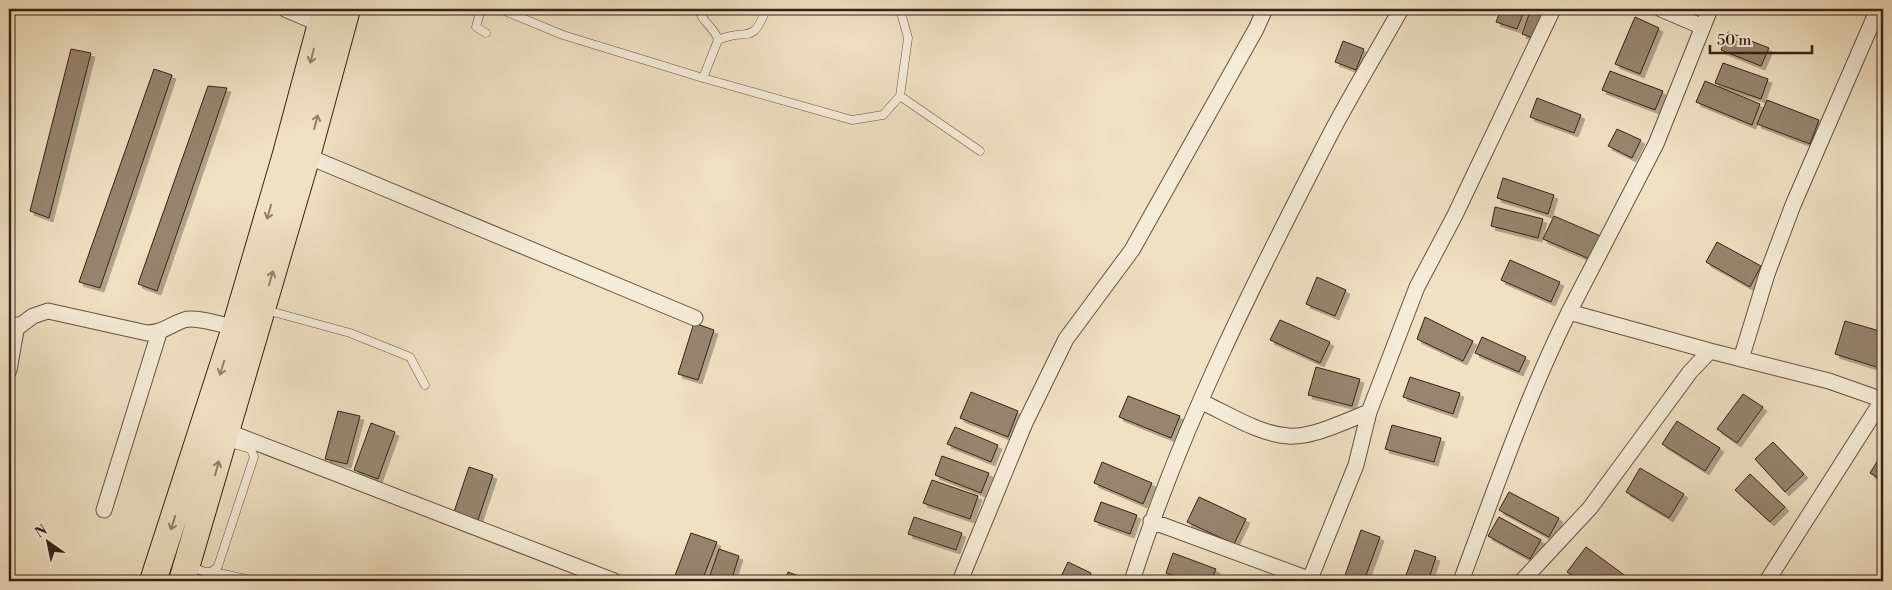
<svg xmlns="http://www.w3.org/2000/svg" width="1892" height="590" font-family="'Libre Bodoni',serif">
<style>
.building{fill:#97856f;stroke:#382115;filter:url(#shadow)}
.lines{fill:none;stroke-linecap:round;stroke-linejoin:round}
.service-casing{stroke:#665140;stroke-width:9}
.minor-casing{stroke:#665140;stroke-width:17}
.trunk-casing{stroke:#382115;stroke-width:28}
.service{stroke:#f5ecd8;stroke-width:8}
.minor{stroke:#f5ecd8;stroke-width:15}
.trunk{stroke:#efe1c3;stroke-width:26}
.oneway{stroke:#94816c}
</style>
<defs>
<filter id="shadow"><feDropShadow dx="4" dy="4" stdDeviation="0" flood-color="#0004"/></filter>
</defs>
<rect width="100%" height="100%" fill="#efe1c3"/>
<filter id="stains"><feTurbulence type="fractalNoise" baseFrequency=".004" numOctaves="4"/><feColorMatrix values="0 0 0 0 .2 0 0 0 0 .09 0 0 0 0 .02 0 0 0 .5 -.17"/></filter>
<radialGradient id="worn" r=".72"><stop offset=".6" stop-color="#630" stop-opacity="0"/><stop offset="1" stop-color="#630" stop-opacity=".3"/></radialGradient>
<path class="building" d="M 1501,9 L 1525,9 L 1517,29 L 1496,22 Z
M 1531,9 L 1547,9 L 1536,39 L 1522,34 Z
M 1635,17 L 1659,28 L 1640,74 L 1615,64 Z
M 1728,32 L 1769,48 L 1761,66 L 1721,50 Z
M 1343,41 L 1364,49 L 1356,70 L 1335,62 Z
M 71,49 L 91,53 L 49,218 L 30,211 Z
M 1723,63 L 1768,79 L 1761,99 L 1715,83 Z
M 154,69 L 172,75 L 100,288 L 79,282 Z
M 1610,71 L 1663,91 L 1655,110 L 1602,90 Z
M 1705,81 L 1760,104 L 1752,125 L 1696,102 Z
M 208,86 L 227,88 L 157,291 L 138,284 Z
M 1537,98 L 1581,115 L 1574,133 L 1530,117 Z
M 1767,100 L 1819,120 L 1810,144 L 1757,124 Z
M 1617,129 L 1641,140 L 1632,158 L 1608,146 Z
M 1503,178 L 1554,195 L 1548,214 L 1497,198 Z
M 1495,207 L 1543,219 L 1538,238 L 1491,226 Z
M 1554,216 L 1603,237 L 1592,260 L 1543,239 Z
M 1717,242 L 1761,266 L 1750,287 L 1706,262 Z
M 1510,260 L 1560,282 L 1551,302 L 1501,280 Z
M 1317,277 L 1346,290 L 1335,316 L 1306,304 Z
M 1425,317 L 1473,341 L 1463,361 L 1417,339 Z
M 1280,320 L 1330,342 L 1320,363 L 1270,340 Z
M 1845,321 L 1883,332 L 1883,369 L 1835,354 Z
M 694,323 L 714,330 L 698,380 L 678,374 Z
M 1482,337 L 1526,357 L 1519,372 L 1475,353 Z
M 1316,367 L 1360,379 L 1352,406 L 1308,395 Z
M 1410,377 L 1460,393 L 1453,414 L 1403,397 Z
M 971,392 L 1018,411 L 1008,437 L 960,418 Z
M 1743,394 L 1763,407 L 1737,443 L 1717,429 Z
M 1128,396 L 1180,416 L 1171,438 L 1119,417 Z
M 338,411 L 360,416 L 347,464 L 325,459 Z
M 1677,421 L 1720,448 L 1705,471 L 1662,444 Z
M 371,423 L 395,432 L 378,479 L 354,470 Z
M 1392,425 L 1441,438 L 1434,462 L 1385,449 Z
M 955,427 L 998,445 L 991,462 L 947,444 Z
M 1773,442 L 1804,474 L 1785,492 L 1755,459 Z
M 1883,452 L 1883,481 L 1870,473 Z
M 942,456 L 989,473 L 981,493 L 935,475 Z
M 1102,462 L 1152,483 L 1143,504 L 1094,483 Z
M 469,467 L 493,475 L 477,523 L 453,515 Z
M 1640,468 L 1684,494 L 1669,518 L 1626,492 Z
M 1750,474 L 1785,507 L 1770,522 L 1735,490 Z
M 932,480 L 978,496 L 970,519 L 923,503 Z
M 1509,492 L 1559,518 L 1549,537 L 1499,510 Z
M 1199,497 L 1246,519 L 1234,544 L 1187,522 Z
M 1101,502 L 1137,515 L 1130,534 L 1094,521 Z
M 914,517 L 962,533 L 956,550 L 908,534 Z
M 1499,517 L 1541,540 L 1530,559 L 1488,536 Z
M 1361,530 L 1380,537 L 1364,581 L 1343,581 Z
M 691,533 L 717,542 L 702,581 L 673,581 Z
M 1586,547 L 1627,577 L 1624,581 L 1580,581 L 1567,572 Z
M 719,549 L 739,556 L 731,581 L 708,581 Z
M 1415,550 L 1436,557 L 1428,581 L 1404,581 Z
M 1173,553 L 1216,569 L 1211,581 L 1188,581 L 1166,573 Z
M 1068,562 L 1091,573 L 1087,581 L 1059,581 Z
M 788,572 L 813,581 L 785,581 Z"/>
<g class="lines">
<defs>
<path id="service" d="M 481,9 L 476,27 L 486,33
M 500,9 L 563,35 L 703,78 L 852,120 L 883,115 L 900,96 L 908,38 L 900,9
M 699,9 C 701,22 715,27 718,40 L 703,78
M 718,40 C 747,27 752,47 766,9
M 900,96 L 980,151
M 266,310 L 350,333 L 410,357 L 425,385
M 190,566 C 201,570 210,577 218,566 L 250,469 L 254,457 L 251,449 L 226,442
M 214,572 L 256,581"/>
<path id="minor" d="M 285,9 L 320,24
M 1661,9 L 1703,27
M 1710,9 L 1656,144 L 1569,312 L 1710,351 L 1829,381 L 1883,400
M 307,156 L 695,318
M 9,334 L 33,316 L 48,311 L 147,333 C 165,332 169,325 184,320 C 195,316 222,325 235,328
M 1741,359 L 1767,274 L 1793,205 L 1878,9
M 9,370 L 17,325
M 1202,402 C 1228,414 1259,434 1288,436 C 1312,438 1346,421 1369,412
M 226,431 L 614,581
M 104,510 L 159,333
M 1151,521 L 1314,581
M 1310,579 L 1356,465 L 1369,412 L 1417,287 L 1455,215 L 1553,9
M 960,581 L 1025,423 L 1066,339 L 1132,250 L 1256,29 L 1265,9
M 1132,581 C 1181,426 1257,276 1332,131 C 1354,90 1378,50 1401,9
M 1461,581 C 1495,490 1526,399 1569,312
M 1522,581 L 1590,508 L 1690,372 L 1710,351
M 1767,581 L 1883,399"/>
<path id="trunk" d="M 153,581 L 235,328 L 286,154 L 325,9
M 182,581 L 307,156 L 347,9"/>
</defs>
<use href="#service" class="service-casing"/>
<use href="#minor" class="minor-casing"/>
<use href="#trunk" class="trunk-casing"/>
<use href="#service" class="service"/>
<use href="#minor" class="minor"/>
<use href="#trunk" class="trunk"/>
</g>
<defs><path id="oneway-shaft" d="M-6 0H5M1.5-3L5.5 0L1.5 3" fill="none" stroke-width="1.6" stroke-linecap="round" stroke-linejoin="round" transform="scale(1.25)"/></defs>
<g class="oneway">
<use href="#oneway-shaft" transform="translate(312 56) rotate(105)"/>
<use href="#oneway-shaft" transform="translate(316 122) rotate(-75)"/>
<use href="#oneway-shaft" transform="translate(269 212) rotate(106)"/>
<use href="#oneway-shaft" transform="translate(271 278) rotate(-74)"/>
<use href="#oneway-shaft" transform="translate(222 368) rotate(107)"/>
<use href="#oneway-shaft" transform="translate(217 468) rotate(-75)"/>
<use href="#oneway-shaft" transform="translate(173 523) rotate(108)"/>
</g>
<rect width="1892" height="590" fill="none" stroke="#efe1c3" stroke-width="30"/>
<rect x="10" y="10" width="1872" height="570" fill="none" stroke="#382115" stroke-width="2.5"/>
<rect x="15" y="15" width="1862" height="560" fill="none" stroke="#382115"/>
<g transform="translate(48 542) rotate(327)" stroke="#f5ecd8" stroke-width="4" paint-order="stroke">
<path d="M0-4L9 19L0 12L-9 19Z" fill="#382115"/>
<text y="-8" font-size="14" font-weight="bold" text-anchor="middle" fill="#382115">N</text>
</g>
<path d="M1710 45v8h102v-8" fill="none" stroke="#382115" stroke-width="2.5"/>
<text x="1717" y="45" font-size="15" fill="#382115" stroke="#f5ecd8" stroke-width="4" paint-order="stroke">50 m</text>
<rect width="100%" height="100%" filter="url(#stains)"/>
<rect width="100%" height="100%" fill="url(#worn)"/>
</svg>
